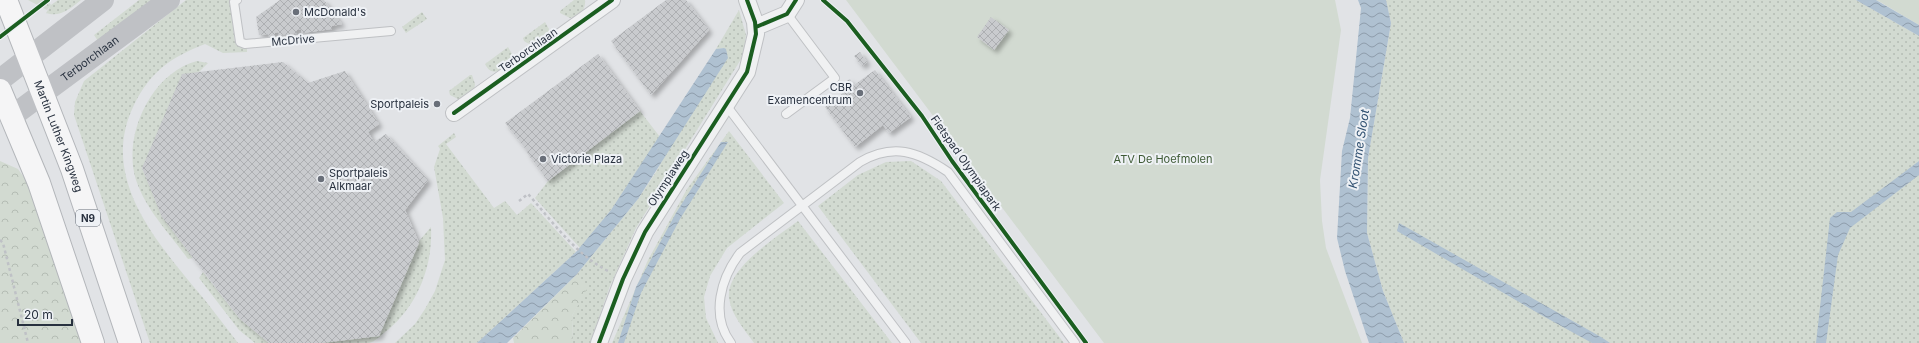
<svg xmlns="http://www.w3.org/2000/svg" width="1919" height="343" font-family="Inter,sans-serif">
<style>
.grass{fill:url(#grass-dots)}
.forest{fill:url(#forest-crowns)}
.garden{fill:#d2dad1}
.water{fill:url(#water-waves)}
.building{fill:url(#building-cross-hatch);filter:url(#shadow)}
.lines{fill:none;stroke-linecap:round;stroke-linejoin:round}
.service-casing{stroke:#bfc1c4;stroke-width:10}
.minor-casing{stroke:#bfc1c4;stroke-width:18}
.trunk-casing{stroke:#b3b6ba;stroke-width:24}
.path{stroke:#bfc1c6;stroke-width:2.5;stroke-dasharray:3 3;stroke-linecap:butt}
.service{stroke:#f0f1f2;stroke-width:8}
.minor{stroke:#f0f1f2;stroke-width:16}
.secondary{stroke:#bfc1c5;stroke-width:22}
.trunk{stroke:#f5f5f6;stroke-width:22}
.cycleway-casing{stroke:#eef1f5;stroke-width:6}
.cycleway{stroke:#1b5e20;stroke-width:4}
.poi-dot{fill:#696f79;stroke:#eef1f5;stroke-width:1.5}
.labels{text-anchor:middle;stroke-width:4;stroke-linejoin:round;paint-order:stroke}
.shield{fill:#eef1f5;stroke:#636b76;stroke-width:1}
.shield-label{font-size:10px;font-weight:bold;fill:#28313f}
.poi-label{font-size:11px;fill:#28313f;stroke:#eef1f5;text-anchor:start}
.street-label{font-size:11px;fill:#28313f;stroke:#eef1f5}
.park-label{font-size:11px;fill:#3e5a35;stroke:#eef1f5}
.water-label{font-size:12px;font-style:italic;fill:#325272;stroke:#eef1f5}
</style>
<defs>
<pattern id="grass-dots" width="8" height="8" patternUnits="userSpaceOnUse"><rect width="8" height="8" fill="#d2dad1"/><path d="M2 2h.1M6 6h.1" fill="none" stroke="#b4bcb4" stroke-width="1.8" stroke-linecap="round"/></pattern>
<pattern id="forest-crowns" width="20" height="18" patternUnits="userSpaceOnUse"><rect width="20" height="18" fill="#d2dad1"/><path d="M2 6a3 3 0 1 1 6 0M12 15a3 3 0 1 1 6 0" fill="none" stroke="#b4bcb4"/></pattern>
<pattern id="water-waves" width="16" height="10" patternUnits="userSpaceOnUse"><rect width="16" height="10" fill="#afc1d1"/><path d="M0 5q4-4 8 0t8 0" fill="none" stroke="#8e9dab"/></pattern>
<pattern id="building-cross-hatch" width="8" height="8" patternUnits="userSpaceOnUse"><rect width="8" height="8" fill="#c9cbce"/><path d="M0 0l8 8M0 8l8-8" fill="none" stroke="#adafb2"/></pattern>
<filter id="shadow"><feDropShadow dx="3.5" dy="3.5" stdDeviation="2" flood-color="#0004"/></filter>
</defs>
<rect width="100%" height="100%" fill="#e1e3e6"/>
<path class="grass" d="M 58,0 L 81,0 C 71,8 60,18 46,13 L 51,5 Z
M 139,0 L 153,0 L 98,41 L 94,35 Z
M 186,0 L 231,0 L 230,4 L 235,43 L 242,48 L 247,48 L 247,52 L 223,53 L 205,44 C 171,57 150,72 134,105 C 100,174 151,235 193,286 C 209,304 223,324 238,343 L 150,343 L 74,115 L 75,102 L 84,81 Z
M 574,0 L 585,0 C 586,10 580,16 570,18 L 560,13 L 560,11 Z
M 1386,0 L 1856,0 L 1919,36 L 1919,343 L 1404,343 L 1383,291 L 1367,233 L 1368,158 L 1391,23 Z
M 739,10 L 746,35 L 743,56 L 636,228 L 610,286 L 590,343 L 573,343 L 572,316 L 586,289 L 577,274 L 638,199 L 656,172 L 724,48 L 716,49 Z
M 422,12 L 427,19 L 406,33 L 402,27 Z
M 545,22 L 549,29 C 548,42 534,49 524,41 L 523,38 Z
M 508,47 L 512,54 L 511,63 C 502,70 492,78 485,64 Z
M 197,61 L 208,63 L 199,72 L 142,168 L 162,216 L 193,258 L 188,259 C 170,234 146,210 136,180 C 122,136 151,73 197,61 Z
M 470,75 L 472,75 L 475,84 L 474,91 L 460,100 L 450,95 L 449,91 Z
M 640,111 L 660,137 L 611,210 L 580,248 L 535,198 L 548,181 Z
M 729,131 L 784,203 L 727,248 L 710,276 L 704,297 L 706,318 L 718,343 L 612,343 L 648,260 L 687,189 Z
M 454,133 L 456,137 L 446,144 L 494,208 L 505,201 L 517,215 L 531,203 L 576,252 L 477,343 L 395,343 L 415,324 L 425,309 L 435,291 L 445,260 L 443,218 L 434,167 L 440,149 L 438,146 Z
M 911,161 L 941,181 L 1064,343 L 921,343 L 818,206 L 858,175 L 886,162 Z
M 798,221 L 892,343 L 754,343 C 745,330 731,315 729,298 C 725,269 777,237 798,221 Z
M 431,227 C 433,267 417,308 384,333 C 380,336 374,342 369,343 C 354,343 336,343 320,343 L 379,336 L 419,241 Z
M 203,272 L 239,318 L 269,343 L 255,343 L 239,330 L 199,278 Z"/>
<path class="forest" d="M 28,0 L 47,0 L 51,5 L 47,10 Z
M 0,161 L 18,169 L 28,183 L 82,343 L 0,343 Z
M 577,274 L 587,289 L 572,316 L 573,343 L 514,343 L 513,338 Z"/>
<path class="garden" d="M 846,0 L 1335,0 L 1341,30 L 1320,180 L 1322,221 L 1326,248 L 1362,343 L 1104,343 Z
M 1876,0 L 1919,0 L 1919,25 L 1882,3 Z"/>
<path class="water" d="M 1358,0 L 1386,0 L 1391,23 L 1368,158 L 1367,233 L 1383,291 L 1404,343 L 1369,343 L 1345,271 L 1337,238 L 1342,151 L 1350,118 L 1361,8 Z
M 1856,0 L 1876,0 L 1919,25 L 1919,36 Z
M 724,48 L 726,49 L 728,58 L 638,199 L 577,274 L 507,343 L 477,343 L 576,252 L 611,210 L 716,49 Z
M 721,142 L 728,142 L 680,219 L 641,293 L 624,343 L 618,343 L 636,287 L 676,213 Z
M 1919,161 L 1919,175 L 1850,228 L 1838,255 L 1826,343 L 1816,343 L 1830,218 L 1837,212 L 1851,212 Z
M 1399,223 L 1601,337 L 1610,343 L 1592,343 L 1543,316 L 1397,231 Z"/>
<path class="building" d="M 280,0 L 324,0 L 342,24 L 332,26 L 332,29 L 302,33 L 301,29 L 297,30 L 297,33 L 279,35 L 278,32 L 275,33 L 275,36 L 269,37 L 268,34 L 259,35 L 256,17 Z
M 666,0 L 686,0 L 709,30 L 651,95 L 611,41 Z
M 991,17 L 1009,30 L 994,50 L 977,37 Z
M 860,52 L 867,62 L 862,66 L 854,56 Z
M 598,54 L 640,111 L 548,181 L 527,153 L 528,152 L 505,123 Z
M 283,62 L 308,83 L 345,71 L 379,124 L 368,132 L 374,142 L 386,134 L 428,180 L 405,210 L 419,243 L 379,336 L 321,343 L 269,343 L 240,319 L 162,217 L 142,168 L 182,74 Z
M 875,70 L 911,117 L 889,133 L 883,125 L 855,147 L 825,107 L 846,91 L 841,85 L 850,79 L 854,85 Z"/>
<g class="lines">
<defs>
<path id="service" d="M 237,0 L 234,2 L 240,42 L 245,44 L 391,31
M 726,105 L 906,343
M 786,114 L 835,78 L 787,14
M 731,343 C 710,315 721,278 740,253 L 860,162 C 893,143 917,151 948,172 L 1075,343"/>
<path id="minor" d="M 756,27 L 787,14 L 796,0
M 454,113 L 612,0
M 599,343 L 623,279 L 645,232 L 747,72 L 756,34 L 755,22 L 747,0"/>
<g id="trunk">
<path id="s2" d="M 6,0 L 72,169 L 130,343"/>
<path d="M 0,90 L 39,183 L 93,343"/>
</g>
</defs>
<use href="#service" class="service-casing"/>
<use href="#minor" class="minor-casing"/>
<use href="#trunk" class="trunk-casing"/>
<path class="path" d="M 519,201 L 528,194 C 553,222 575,254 608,271
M 0,240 L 3,243 L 28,343"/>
<use href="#service" class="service"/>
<use href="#minor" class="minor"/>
<g class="secondary">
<path d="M 0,80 L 103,0"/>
<path id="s1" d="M 11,117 L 169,0"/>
</g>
<use href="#trunk" class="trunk"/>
<defs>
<path id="cycleway" d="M 823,0 L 847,21 L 922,116 L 952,161 L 1086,343
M 756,27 L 787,14 L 796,0
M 0,37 L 48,0
M 454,113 L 612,0
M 599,343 L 623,279 L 645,232 L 747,72 L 756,34 L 755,22 L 747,0"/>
</defs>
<use href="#cycleway" class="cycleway-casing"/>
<use href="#cycleway" class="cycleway"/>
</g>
<g class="poi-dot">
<circle cx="296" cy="12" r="4"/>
<circle cx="860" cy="93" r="4"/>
<circle cx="437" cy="104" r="4"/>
<circle cx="543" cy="159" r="4"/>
<circle cx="321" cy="179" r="4"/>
</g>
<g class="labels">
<rect class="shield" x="76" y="210" width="24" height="16" rx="3"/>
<g class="shield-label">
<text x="88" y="222">N9</text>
</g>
<g class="poi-label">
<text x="304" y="16">McDonald's</text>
<text x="852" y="91" text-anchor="end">CBR<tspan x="852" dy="13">Examencentrum</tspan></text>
<text x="429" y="108" text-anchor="end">Sportpaleis</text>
<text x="551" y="163">Victorie Plaza</text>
<text x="329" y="177">Sportpaleis<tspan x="329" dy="13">Alkmaar</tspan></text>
</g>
<g class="street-label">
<text transform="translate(293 40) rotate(-5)" y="4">McDrive</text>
<text transform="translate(528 50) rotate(-35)" y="4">Terborchlaan</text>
<text dy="4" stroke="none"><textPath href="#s1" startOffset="98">Terborchlaan</textPath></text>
<text dy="4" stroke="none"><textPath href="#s2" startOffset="146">Martin Luther Kingweg</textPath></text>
<text transform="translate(966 163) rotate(55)" y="4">Fietspad Olympiapark</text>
<text transform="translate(668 178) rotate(-57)" y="4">Olympiaweg</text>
</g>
<g class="park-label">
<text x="1163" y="163">ATV De Hoefmolen</text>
</g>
<g class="water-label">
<text transform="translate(1359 149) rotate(-81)" y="4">Kromme Sloot</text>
</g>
</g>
<path d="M18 319v6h54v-6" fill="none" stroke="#28313f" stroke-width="2"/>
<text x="24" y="319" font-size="12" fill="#28313f" stroke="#eef1f5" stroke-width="3" paint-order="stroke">20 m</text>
</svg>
